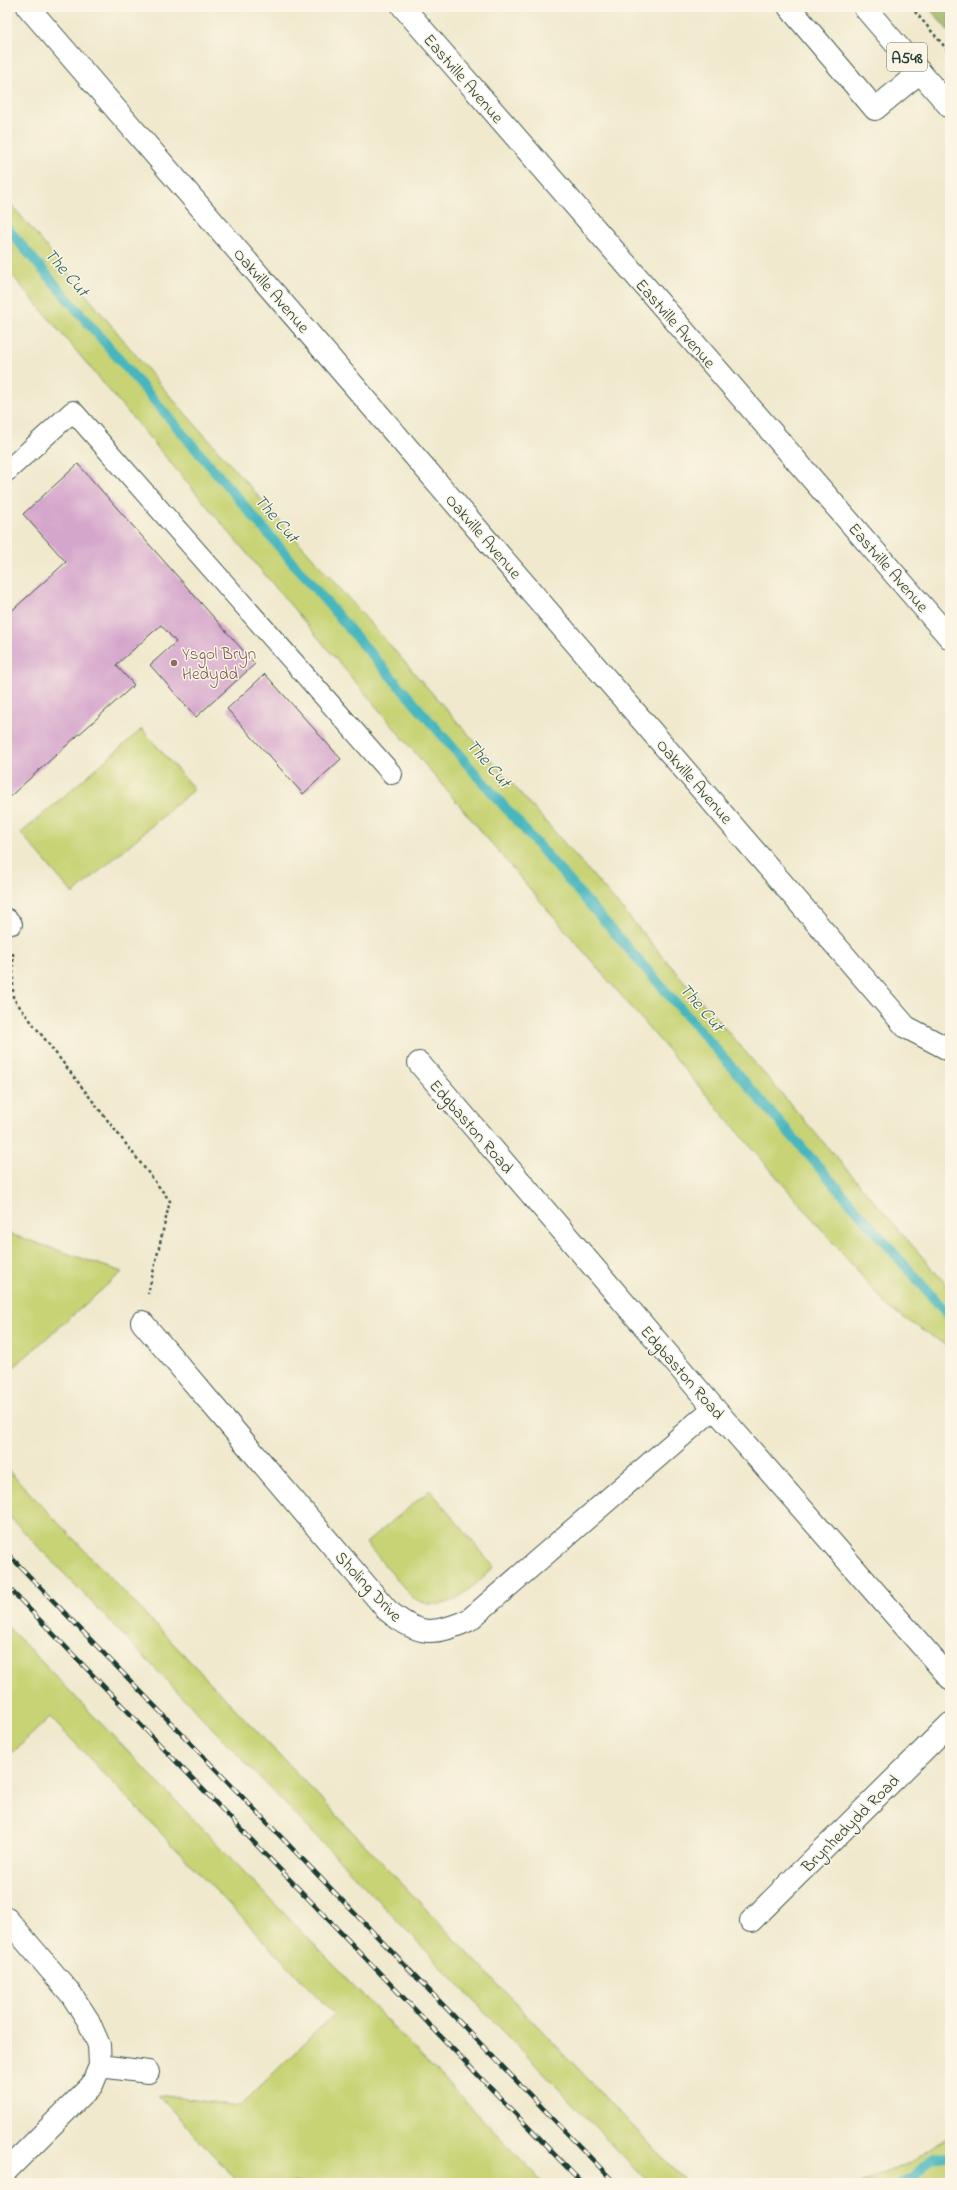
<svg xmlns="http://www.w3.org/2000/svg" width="957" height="2190" font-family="'Indie Flower',sans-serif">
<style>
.green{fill:#c7d374;stroke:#738854}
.forest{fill:#9db566;stroke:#5e794d}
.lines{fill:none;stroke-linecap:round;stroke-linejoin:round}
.stream{stroke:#46b6bd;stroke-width:10}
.building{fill:#d5a6cc}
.service-casing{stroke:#3e574b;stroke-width:22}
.minor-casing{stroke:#3e574b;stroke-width:24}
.primary-casing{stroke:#3e574b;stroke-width:24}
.path{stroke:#3e574b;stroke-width:2.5;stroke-dasharray:3 3;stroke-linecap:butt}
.service{stroke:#fff;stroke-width:20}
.minor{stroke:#fff;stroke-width:22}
.primary{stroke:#fff;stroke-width:22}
.rail-casing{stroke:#1f3d34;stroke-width:4.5}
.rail{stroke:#fcf5e5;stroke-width:3;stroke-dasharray:9;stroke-linecap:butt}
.education-dot{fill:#8d6e63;stroke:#fcf5e5;stroke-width:1.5}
.labels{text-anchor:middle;stroke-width:3;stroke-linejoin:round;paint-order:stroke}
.shield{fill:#fcf5e5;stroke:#617469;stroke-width:1}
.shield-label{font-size:16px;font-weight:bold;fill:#1f3d34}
.street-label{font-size:17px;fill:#1f3d34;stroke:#fcf5e5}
.education-label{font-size:17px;fill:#785e54;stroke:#fcf5e5;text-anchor:start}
.water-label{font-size:18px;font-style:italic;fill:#2b615d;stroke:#fcf5e5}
</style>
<rect width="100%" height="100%" fill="#fcf5e5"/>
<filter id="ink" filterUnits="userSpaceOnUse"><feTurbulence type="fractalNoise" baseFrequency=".025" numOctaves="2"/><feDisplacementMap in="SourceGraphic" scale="8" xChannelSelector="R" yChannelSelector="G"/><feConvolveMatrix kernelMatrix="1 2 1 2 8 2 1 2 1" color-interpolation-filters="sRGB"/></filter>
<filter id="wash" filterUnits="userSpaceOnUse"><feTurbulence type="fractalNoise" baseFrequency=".012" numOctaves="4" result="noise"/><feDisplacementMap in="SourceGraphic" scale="16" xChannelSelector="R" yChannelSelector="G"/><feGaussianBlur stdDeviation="0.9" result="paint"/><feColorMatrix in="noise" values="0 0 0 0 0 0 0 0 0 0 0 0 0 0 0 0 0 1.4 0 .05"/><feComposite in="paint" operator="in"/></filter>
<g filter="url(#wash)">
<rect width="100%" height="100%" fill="#f0e9ce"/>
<path class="green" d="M 7,199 L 163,388 L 589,871 L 950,1289 L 950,1348 L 890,1309 L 541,902 L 7,269 Z
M 142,729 L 194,789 L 73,894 L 21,833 Z
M 7,1233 L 122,1272 L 7,1373 Z
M 7,1469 L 687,2183 L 649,2183 L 7,1514 Z
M 430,1490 L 494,1567 C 470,1588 446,1619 412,1597 L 366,1543 Z
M 7,1626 L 544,2183 L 239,2183 L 158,2095 L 240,2106 L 334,2014 L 50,1717 L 7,1758 Z
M 950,2135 L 950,2183 L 861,2183 L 913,2161 Z"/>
<path class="forest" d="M 928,7 L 950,7 L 950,33 Z"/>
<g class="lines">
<path class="stream" d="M 7,228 L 352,632 L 950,1317
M 902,2183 L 913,2177 L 933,2158 L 950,2155"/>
</g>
<g id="blocks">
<path class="building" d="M 78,464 L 255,664 L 196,717 L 150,665 L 176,642 L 161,625 L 116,665 L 134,685 L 7,799 L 7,615 L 66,562 L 23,514 Z
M 265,674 L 341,759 L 303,794 L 227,709 Z"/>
</g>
</g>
<g filter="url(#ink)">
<use href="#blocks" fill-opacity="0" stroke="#3e574b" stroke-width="1"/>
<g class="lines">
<defs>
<path id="service" d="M 7,471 L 73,411 L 392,774
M 7,919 L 12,924"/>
<path id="minor" d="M 28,7 L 906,1027 L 950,1050
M 403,7 L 950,638
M 789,7 L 875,109 L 920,72
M 419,1063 L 714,1408 L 950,1678
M 142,1322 L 387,1610 C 418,1636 433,1636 469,1620 L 714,1408
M 7,1919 L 71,1994 L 88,2020 L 99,2045 L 100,2066 L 92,2085 L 7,2170
M 751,1921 L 950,1724
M 100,2066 L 148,2072"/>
<path id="primary" d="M 864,7 L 950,107"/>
</defs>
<use href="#service" class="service-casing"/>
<use href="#minor" class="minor-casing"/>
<use href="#primary" class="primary-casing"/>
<path class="path" d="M 911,7 L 950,53
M 13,953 L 13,998 L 170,1201 L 148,1294"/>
<use href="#service" class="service"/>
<use href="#minor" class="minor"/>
<use href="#primary" class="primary"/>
<defs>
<path id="rail" d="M 7,1553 L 615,2183
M 7,1586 L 582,2183"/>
</defs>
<use href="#rail" class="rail-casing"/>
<use href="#rail" class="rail"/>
</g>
</g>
<circle class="education-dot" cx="174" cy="663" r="4"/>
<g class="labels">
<rect class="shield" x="887" y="43" width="40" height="28" rx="3"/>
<g class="shield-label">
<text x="907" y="63">A548</text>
</g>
<g class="street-label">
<text transform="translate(464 78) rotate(49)" y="6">Eastville Avenue</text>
<text transform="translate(272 290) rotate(49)" y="6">Oakville Avenue</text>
<text transform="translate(676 323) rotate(49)" y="6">Eastville Avenue</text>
<text transform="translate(484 536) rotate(49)" y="6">Oakville Avenue</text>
<text transform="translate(889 567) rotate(49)" y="6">Eastville Avenue</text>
<text transform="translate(695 781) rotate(49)" y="6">Oakville Avenue</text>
<text transform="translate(472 1126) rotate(49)" y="6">Edgbaston Road</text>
<text transform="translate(683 1372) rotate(49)" y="6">Edgbaston Road</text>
<text transform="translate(369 1586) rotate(47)" y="6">Sholing Drive</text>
<text transform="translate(850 1823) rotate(-45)" y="6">Brynhedydd Road</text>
</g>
<g class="education-label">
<text x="182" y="659">Ysgol Bryn<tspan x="182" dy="20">Hedydd</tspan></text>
</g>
<g class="water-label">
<text transform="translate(67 272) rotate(49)" y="6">The Cut</text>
<text transform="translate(277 518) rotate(49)" y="6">The Cut</text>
<text transform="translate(489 763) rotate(49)" y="6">The Cut</text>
<text transform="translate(702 1007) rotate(49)" y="6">The Cut</text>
</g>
</g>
<rect width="957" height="2190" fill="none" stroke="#fcf5e5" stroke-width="24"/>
</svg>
